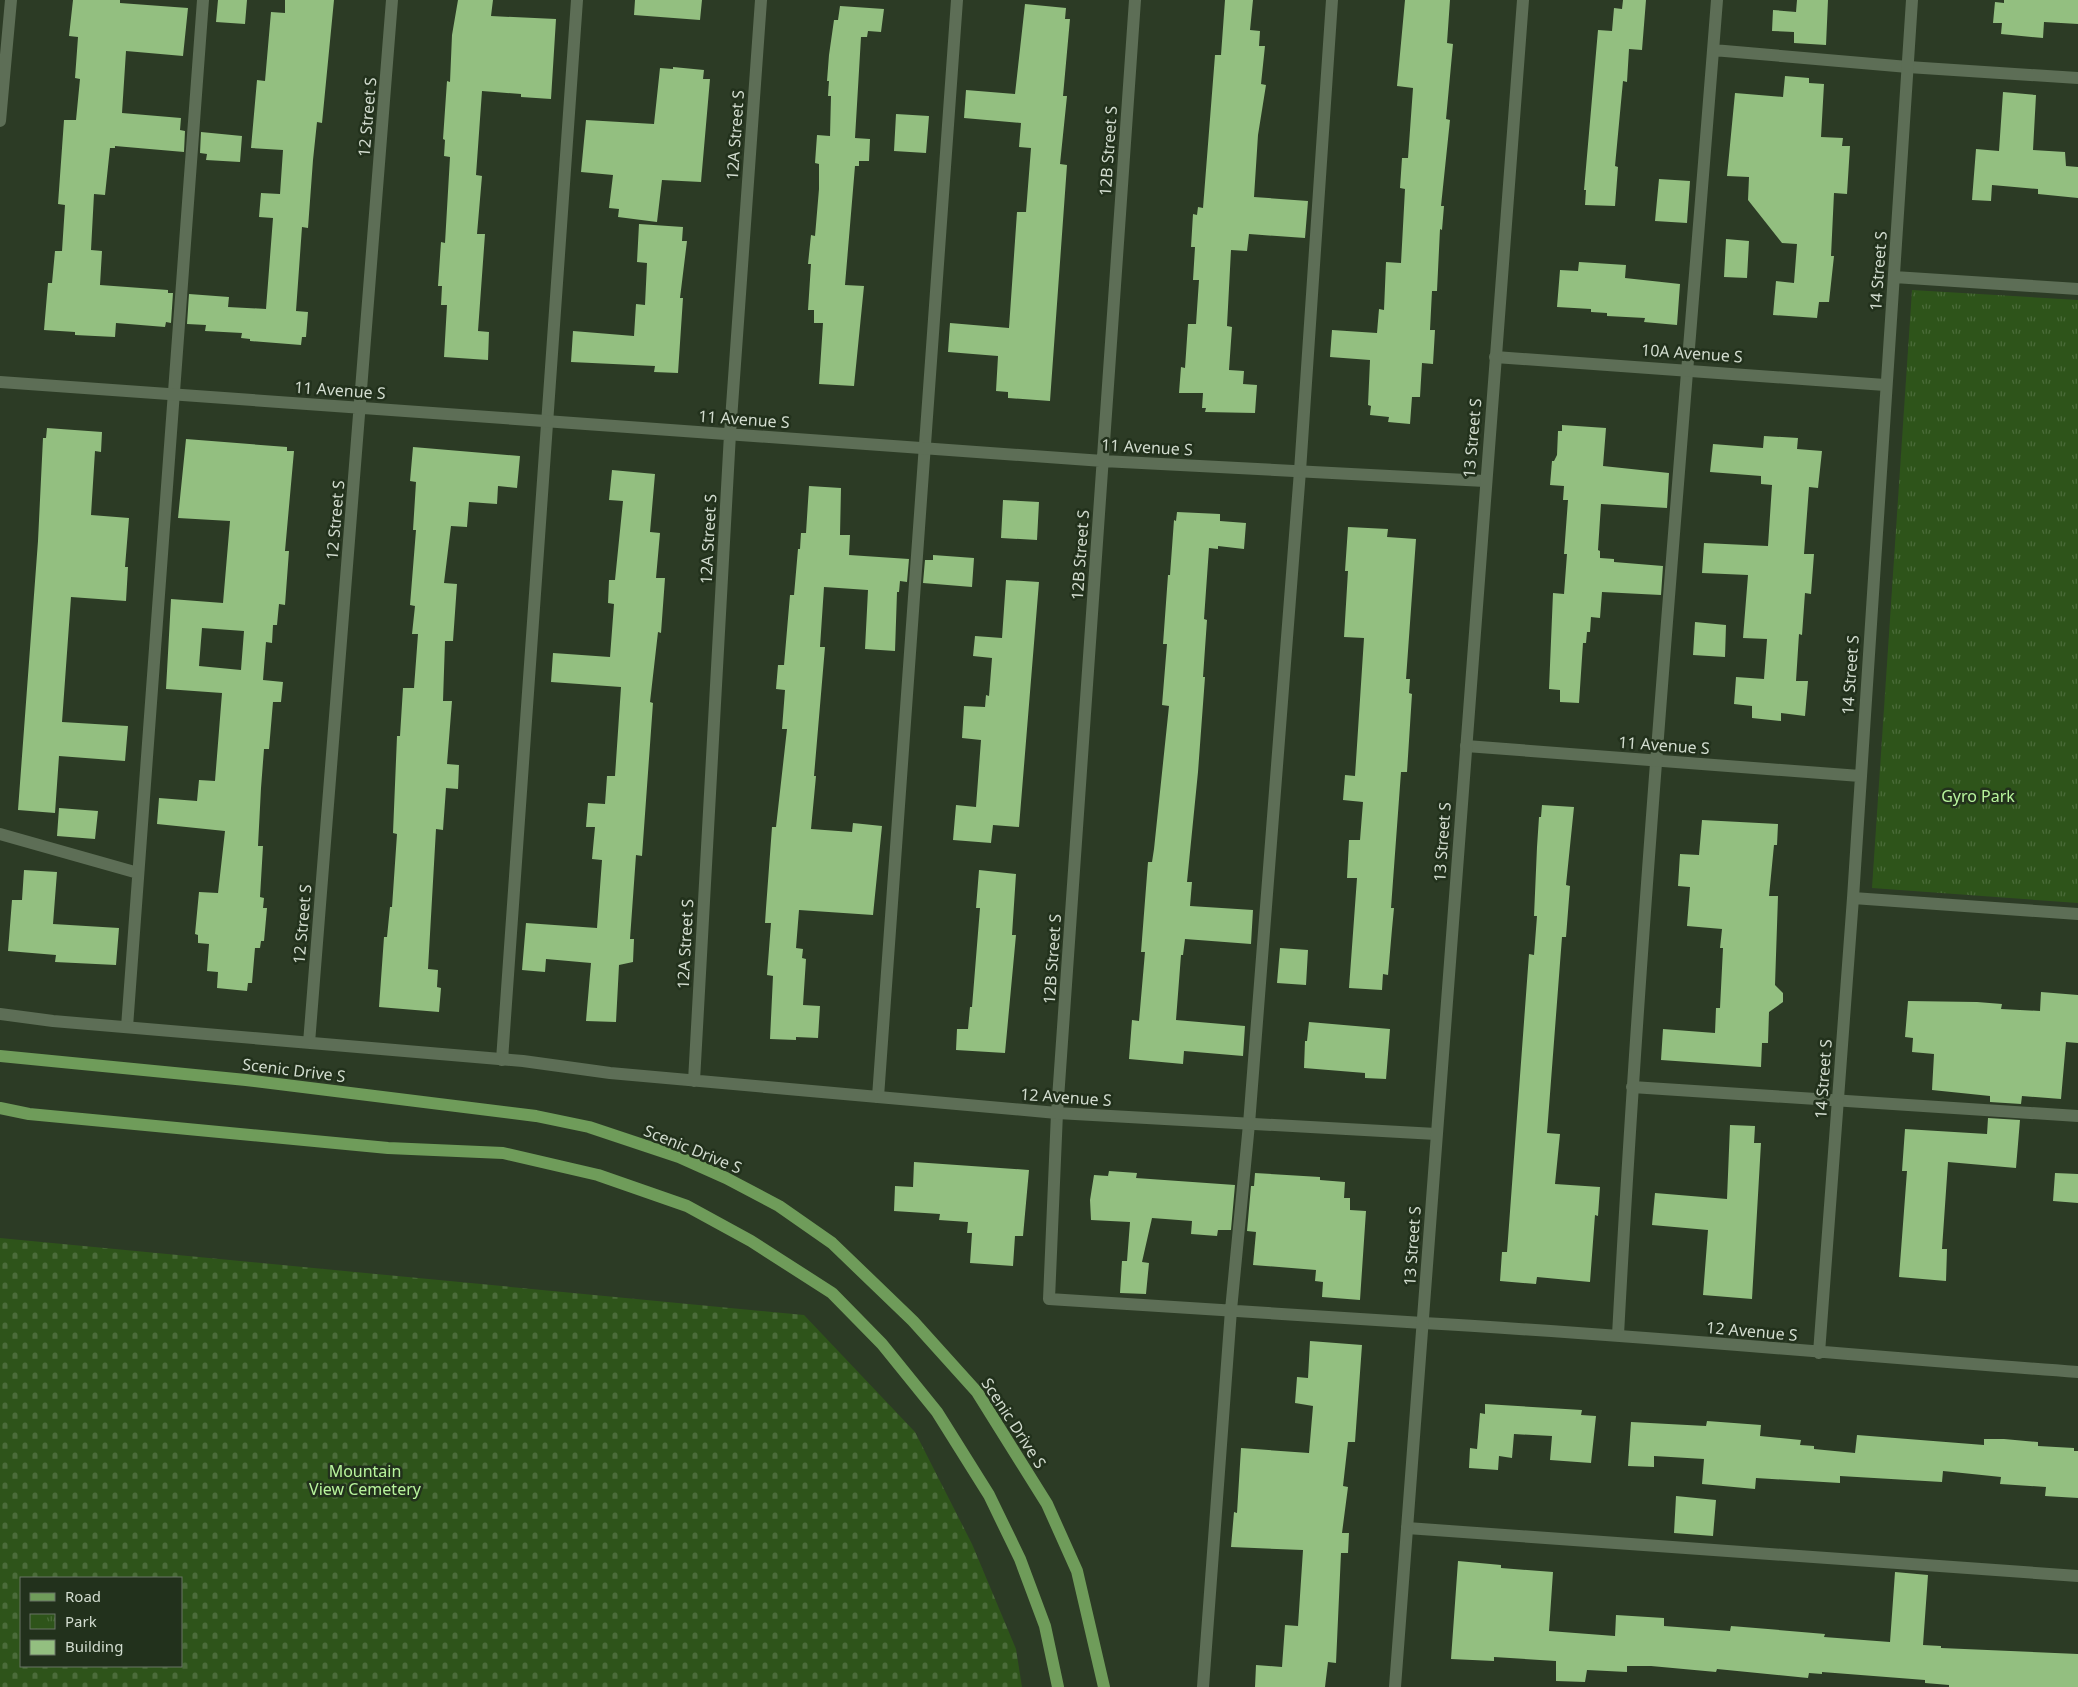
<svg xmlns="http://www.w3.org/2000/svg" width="2078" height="1687" font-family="'Noto Sans',sans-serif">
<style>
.cemetery{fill:url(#cemetery-stones);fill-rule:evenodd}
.park{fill:url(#park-tufts)}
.building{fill:#93bf80;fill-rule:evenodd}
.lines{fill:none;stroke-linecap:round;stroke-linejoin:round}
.service{stroke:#5d6e56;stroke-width:12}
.minor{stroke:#5d6e56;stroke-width:12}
.tertiary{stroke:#5d6e56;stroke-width:12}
.primary{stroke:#6f9c5a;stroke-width:12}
.labels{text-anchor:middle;stroke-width:5;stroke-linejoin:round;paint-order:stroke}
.street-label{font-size:16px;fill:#d2dccf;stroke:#22311c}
.park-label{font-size:16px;fill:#b8f49d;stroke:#22311c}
</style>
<defs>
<pattern id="cemetery-stones" width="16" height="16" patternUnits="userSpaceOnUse" patternTransform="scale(1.25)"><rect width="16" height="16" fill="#2e541a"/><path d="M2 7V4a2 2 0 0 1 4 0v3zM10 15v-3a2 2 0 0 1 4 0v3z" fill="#4b6c3a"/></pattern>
<pattern id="park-tufts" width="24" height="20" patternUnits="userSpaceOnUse" patternTransform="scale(1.25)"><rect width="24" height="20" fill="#2e541a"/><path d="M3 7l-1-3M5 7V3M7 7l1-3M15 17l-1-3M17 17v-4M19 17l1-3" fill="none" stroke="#4b6c3a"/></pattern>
</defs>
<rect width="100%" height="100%" fill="#2c3b25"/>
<path class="cemetery" d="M 0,1238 L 804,1315 L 915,1432 L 972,1544 L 1016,1649 L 1022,1687 L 0,1687 ZM 21,1578 L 181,1578 L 181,1666 L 21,1666 Z"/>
<path class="park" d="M 1912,290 L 2078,300 L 2078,903 L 1872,888 Z"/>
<path class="building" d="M 73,0 L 120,0 L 120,3 L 188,8 L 183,56 L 126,51 L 122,113 L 181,118 L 180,130 L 185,131 L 184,152 L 115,146 L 115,148 L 110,148 L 105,195 L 94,194 L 91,250 L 102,251 L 100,285 L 168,290 L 168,293 L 173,293 L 171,323 L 166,322 L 165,327 L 116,323 L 115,337 L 75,335 L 75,332 L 44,330 L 48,283 L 52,283 L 55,251 L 62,251 L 65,205 L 58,204 L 64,120 L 76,120 L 80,79 L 75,78 L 78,37 L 69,36 Z
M 218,0 L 247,0 L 245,24 L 216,22 Z
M 285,0 L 334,0 L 322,123 L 317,122 L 313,160 L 308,228 L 302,227 L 296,311 L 308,312 L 306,337 L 302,337 L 301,345 L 250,341 L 250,339 L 241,338 L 242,333 L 205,331 L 206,325 L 187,324 L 189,294 L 229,297 L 228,307 L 266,309 L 273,218 L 259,217 L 261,193 L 280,194 L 283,150 L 251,148 L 257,80 L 265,81 L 271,12 L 285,13 Z
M 458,0 L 493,0 L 491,16 L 556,19 L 551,99 L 521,97 L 521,94 L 482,91 L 476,175 L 482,176 L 477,234 L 485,234 L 478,331 L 489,332 L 488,360 L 444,357 L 447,305 L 441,305 L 442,286 L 438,286 L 441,242 L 445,243 L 450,157 L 444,156 L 445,140 L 443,139 L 447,81 L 450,82 L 452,35 Z
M 635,0 L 702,0 L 700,20 L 634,15 Z
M 1225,0 L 1253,0 L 1250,30 L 1260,31 L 1259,46 L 1265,46 L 1261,84 L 1266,85 L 1258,135 L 1254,197 L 1308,201 L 1305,238 L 1249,234 L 1247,251 L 1231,250 L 1227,326 L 1232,327 L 1229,370 L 1244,371 L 1243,384 L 1257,385 L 1255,413 L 1205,412 L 1206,408 L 1202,408 L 1203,393 L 1179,393 L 1181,367 L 1185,368 L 1188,324 L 1196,324 L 1199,280 L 1193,280 L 1195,247 L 1191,247 L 1193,214 L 1197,215 L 1198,207 L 1203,208 L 1215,55 L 1221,55 Z
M 1405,0 L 1450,0 L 1447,43 L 1453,44 L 1446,119 L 1450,120 L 1441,206 L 1444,206 L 1442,230 L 1440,229 L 1437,291 L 1432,291 L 1430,330 L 1435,330 L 1433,364 L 1422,363 L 1420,397 L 1412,397 L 1410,424 L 1388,422 L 1389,417 L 1370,415 L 1371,406 L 1368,405 L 1370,360 L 1330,357 L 1332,330 L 1377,333 L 1379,309 L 1384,310 L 1386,262 L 1401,263 L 1405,189 L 1400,188 L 1402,158 L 1408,158 L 1413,88 L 1397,86 Z
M 1623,0 L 1646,0 L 1642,50 L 1629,49 L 1627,82 L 1623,81 L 1615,166 L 1618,167 L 1615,206 L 1585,205 L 1586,190 L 1584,190 L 1598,30 L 1612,31 L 1614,8 L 1622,9 Z
M 1797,0 L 1828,0 L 1826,45 L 1794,43 L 1794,32 L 1772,31 L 1773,10 L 1796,12 Z
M 2004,0 L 2078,0 L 2078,24 L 2044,22 L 2043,38 L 2001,34 L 2002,23 L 1993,23 L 1995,2 L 2004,3 Z
M 1025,4 L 1066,8 L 1065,19 L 1070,19 L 1063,96 L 1067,96 L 1060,164 L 1067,165 L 1050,401 L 1008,398 L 1008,392 L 996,391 L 998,356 L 948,352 L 950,323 L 1009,328 L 1017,212 L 1026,212 L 1031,148 L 1019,147 L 1021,123 L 964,118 L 966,90 L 1015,94 Z
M 840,6 L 884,9 L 881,32 L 868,31 L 867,37 L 861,37 L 855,138 L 870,139 L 869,161 L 859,161 L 859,166 L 855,166 L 845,285 L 864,286 L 854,386 L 819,384 L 823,323 L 814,323 L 814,310 L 808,310 L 811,264 L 808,264 L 811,235 L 815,236 L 819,189 L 819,164 L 815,163 L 817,135 L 830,136 L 831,96 L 828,96 L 829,81 L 827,81 L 829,55 L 834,20 L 838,20 Z
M 673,67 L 704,70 L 703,79 L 710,79 L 701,182 L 662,180 L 657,222 L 618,217 L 619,209 L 609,208 L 613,175 L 581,172 L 586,120 L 654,124 L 660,68 L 673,69 Z
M 1785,76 L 1809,78 L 1809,83 L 1824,84 L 1821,137 L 1843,138 L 1842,146 L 1850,146 L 1847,194 L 1834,193 L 1831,256 L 1834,256 L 1829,302 L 1819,302 L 1817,318 L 1773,315 L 1776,281 L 1794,283 L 1797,244 L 1782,243 L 1748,200 L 1749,177 L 1727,176 L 1735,93 L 1783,97 Z
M 2003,92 L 2036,95 L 2033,150 L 2065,152 L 2066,166 L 2078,167 L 2078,198 L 2038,194 L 2038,189 L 1992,185 L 1991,201 L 1972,200 L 1976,149 L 1999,151 Z
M 896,114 L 929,116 L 926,153 L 894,151 Z
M 201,132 L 242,136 L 240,162 L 206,160 L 207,154 L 200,153 Z
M 1659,179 L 1690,181 L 1687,223 L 1655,221 Z
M 639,224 L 683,227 L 682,241 L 687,241 L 680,298 L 683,298 L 678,373 L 654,372 L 655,366 L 571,362 L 573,331 L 634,336 L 636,304 L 645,305 L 647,263 L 637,262 Z
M 1726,239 L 1749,241 L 1747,278 L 1724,277 Z
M 1579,262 L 1626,265 L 1625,278 L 1680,284 L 1677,325 L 1644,322 L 1645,318 L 1607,316 L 1607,313 L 1591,312 L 1591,309 L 1557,307 L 1560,270 L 1578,271 Z
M 1562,425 L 1606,428 L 1603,466 L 1669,473 L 1667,508 L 1601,504 L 1598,550 L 1600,551 L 1600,558 L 1614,559 L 1614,562 L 1663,566 L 1661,595 L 1602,592 L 1600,618 L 1591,617 L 1590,632 L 1587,632 L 1586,643 L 1583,643 L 1579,703 L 1560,702 L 1560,690 L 1549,689 L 1553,593 L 1564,594 L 1567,554 L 1564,554 L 1568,500 L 1563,500 L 1564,486 L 1550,485 L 1552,461 L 1554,461 L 1557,455 L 1558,431 L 1562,431 Z
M 47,428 L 102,432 L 101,452 L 95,451 L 91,515 L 129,518 L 125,567 L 128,567 L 126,601 L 71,597 L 62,722 L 128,726 L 125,761 L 59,756 L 55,813 L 18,810 L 38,541 L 43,438 L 46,438 Z
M 1764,436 L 1798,438 L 1797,449 L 1822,451 L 1818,488 L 1809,487 L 1804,554 L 1814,554 L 1811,594 L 1805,593 L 1802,635 L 1799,634 L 1796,681 L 1808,681 L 1805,716 L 1781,713 L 1781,721 L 1752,718 L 1752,706 L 1734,704 L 1736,677 L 1764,679 L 1767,639 L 1743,638 L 1748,575 L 1702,573 L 1704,543 L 1768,546 L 1772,485 L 1761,484 L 1761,476 L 1710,472 L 1713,444 L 1763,448 Z
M 186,439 L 287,447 L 287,451 L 294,451 L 285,551 L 289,551 L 285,605 L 279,604 L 277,625 L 273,625 L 272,643 L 266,642 L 263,680 L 283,682 L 281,702 L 273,702 L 269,749 L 264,749 L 261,788 L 258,846 L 263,846 L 260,897 L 264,898 L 263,908 L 267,908 L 264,941 L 261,941 L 260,948 L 255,948 L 252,983 L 248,983 L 247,991 L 217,988 L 218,972 L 207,971 L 209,944 L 198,943 L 198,935 L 195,934 L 199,892 L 218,893 L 225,831 L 157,824 L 159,798 L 197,801 L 199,780 L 215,781 L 222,693 L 166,689 L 171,599 L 223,603 L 230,521 L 178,518 ZM 202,628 L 244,631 L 241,670 L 199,666 Z
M 413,447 L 520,456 L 517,488 L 498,486 L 497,504 L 469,502 L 467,527 L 451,526 L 444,583 L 457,584 L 453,641 L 445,641 L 443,701 L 452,701 L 447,764 L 459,765 L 458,789 L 446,788 L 443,830 L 436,829 L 428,969 L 438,970 L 437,987 L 441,988 L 439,1012 L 379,1007 L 384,937 L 387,937 L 390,907 L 392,907 L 397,834 L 393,833 L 397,736 L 400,736 L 403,688 L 414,688 L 418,634 L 412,634 L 415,606 L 410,605 L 416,530 L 413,530 L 416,482 L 410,481 Z
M 612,470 L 655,474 L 650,532 L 660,533 L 656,578 L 665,578 L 661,633 L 658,632 L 650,702 L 653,703 L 642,856 L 636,855 L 630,939 L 634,939 L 633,962 L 619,965 L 616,1022 L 586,1021 L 591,963 L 546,959 L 545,972 L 522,970 L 526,923 L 597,928 L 602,860 L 592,859 L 595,827 L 586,827 L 588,803 L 605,804 L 607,776 L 615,776 L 621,687 L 551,682 L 553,653 L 610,657 L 614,604 L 608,603 L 609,580 L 615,580 L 623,501 L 609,500 Z
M 809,486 L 841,488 L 840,535 L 850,535 L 849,555 L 909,559 L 907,582 L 900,581 L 899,592 L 897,592 L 895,651 L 865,649 L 868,590 L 824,587 L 820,647 L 825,647 L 814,776 L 816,776 L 811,829 L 852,832 L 853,823 L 882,826 L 873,915 L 799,910 L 796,948 L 803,949 L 802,958 L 806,959 L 803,1005 L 820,1006 L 818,1038 L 796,1037 L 796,1040 L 770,1039 L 773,976 L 767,975 L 771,923 L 765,923 L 766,908 L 772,827 L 776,827 L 787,729 L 782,729 L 785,690 L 776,689 L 778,665 L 784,665 L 790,595 L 794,595 L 798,549 L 800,549 L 801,533 L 806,533 Z
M 1003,500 L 1039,502 L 1037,540 L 1001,538 Z
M 1177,512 L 1220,514 L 1220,521 L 1246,523 L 1244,549 L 1218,546 L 1218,549 L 1209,548 L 1204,619 L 1207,620 L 1203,677 L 1205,677 L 1198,772 L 1187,882 L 1192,882 L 1190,906 L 1253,910 L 1251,944 L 1185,939 L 1183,955 L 1181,955 L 1176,1020 L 1245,1026 L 1243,1056 L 1184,1051 L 1183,1064 L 1129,1059 L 1132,1020 L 1139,1021 L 1145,952 L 1141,952 L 1148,862 L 1152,862 L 1154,849 L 1169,706 L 1162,705 L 1167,644 L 1163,644 L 1168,575 L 1170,575 L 1174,520 L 1176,521 Z
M 1348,527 L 1388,529 L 1387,537 L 1416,539 L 1406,679 L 1410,679 L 1409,693 L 1412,694 L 1407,772 L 1401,772 L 1391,908 L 1394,908 L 1392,929 L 1388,975 L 1383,974 L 1382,990 L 1349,988 L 1357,878 L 1347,878 L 1349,840 L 1360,840 L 1363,802 L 1343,800 L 1345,775 L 1355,776 L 1364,638 L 1344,637 L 1348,571 L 1345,571 Z
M 933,555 L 974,558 L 972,587 L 923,583 L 925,560 L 933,560 Z
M 1006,580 L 1039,582 L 1019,827 L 993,825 L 991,843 L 953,840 L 956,805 L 976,807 L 981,740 L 962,738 L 964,706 L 985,707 L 986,695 L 989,696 L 992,658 L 973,656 L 975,636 L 1002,638 Z
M 1695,622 L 1726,625 L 1725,657 L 1693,655 Z
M 1542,805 L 1574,807 L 1566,885 L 1570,886 L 1566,937 L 1562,937 L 1547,1133 L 1560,1134 L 1555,1184 L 1600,1187 L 1598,1216 L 1595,1215 L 1590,1282 L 1537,1277 L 1536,1284 L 1500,1281 L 1502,1252 L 1507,1252 L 1529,954 L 1534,955 L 1537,916 L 1534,916 L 1537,847 L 1539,817 L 1541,817 Z
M 59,808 L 98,811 L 95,839 L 57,836 Z
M 1702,820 L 1778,824 L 1777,845 L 1774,845 L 1769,896 L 1778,896 L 1775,985 L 1783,993 L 1783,1002 L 1769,1012 L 1768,1043 L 1762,1043 L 1761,1067 L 1661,1060 L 1663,1029 L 1715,1033 L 1716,1008 L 1720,1008 L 1723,948 L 1720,948 L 1722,929 L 1687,926 L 1690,887 L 1678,886 L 1680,854 L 1699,855 Z
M 24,870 L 57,872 L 53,924 L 119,928 L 116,965 L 55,962 L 56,955 L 8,951 L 12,900 L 22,900 Z
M 979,870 L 1016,874 L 1012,935 L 1016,935 L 1005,1053 L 956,1050 L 957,1029 L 968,1029 L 970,1007 L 972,1007 L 980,908 L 976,908 Z
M 1280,948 L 1308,950 L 1306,985 L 1277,983 Z
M 2041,992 L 2078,995 L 2078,1043 L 2066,1042 L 2061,1099 L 2022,1096 L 2021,1104 L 1990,1102 L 1990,1096 L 1932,1090 L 1934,1054 L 1912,1052 L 1913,1038 L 1905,1037 L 1908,1001 L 1977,1002 L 2002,1004 L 2001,1009 L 2040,1011 Z
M 1309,1022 L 1390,1029 L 1386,1079 L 1365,1078 L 1365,1073 L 1304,1068 L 1305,1041 L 1307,1041 Z
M 1988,1118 L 2020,1120 L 2016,1168 L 1948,1162 L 1942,1249 L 1947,1249 L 1946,1281 L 1899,1277 L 1907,1171 L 1902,1171 L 1905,1129 L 1987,1134 Z
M 1730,1125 L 1755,1126 L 1754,1143 L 1761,1143 L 1752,1299 L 1703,1295 L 1708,1230 L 1652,1225 L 1655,1193 L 1727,1199 Z
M 914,1162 L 1029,1170 L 1023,1236 L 1015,1236 L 1013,1266 L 970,1263 L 972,1233 L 967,1233 L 968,1222 L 939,1220 L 940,1214 L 894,1211 L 895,1186 L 913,1187 Z
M 1109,1171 L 1137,1173 L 1136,1178 L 1235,1185 L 1231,1230 L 1218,1230 L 1217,1236 L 1191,1234 L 1192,1221 L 1152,1218 L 1142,1262 L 1149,1263 L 1146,1294 L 1120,1293 L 1122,1261 L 1127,1261 L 1130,1222 L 1091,1220 L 1090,1200 L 1094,1175 L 1108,1176 Z
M 1255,1173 L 1320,1177 L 1320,1180 L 1345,1182 L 1344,1198 L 1350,1198 L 1350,1210 L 1366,1211 L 1360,1300 L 1322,1297 L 1323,1282 L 1315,1281 L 1316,1270 L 1253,1265 L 1256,1232 L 1247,1231 L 1251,1186 L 1254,1186 Z
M 2055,1173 L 2078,1174 L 2078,1203 L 2053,1201 Z
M 1310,1341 L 1362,1345 L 1355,1442 L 1348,1442 L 1343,1486 L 1348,1487 L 1342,1533 L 1349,1533 L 1348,1553 L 1341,1553 L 1336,1663 L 1328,1662 L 1325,1687 L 1255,1687 L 1256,1665 L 1282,1667 L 1285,1625 L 1298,1626 L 1303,1550 L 1231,1547 L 1234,1512 L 1237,1513 L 1241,1448 L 1309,1453 L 1313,1406 L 1295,1403 L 1297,1377 L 1308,1378 Z
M 1485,1404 L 1582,1410 L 1581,1415 L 1596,1416 L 1591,1463 L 1550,1460 L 1552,1436 L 1514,1434 L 1512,1458 L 1499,1456 L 1498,1470 L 1469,1468 L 1470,1448 L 1477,1449 L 1480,1413 L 1485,1414 Z
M 1707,1421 L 1761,1425 L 1760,1436 L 1801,1440 L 1800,1445 L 1814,1446 L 1814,1449 L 1855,1453 L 1857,1435 L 1984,1445 L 1984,1439 L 2004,1439 L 2038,1442 L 2038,1446 L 2074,1448 L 2074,1451 L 2078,1451 L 2078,1498 L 2045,1496 L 2046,1487 L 2000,1484 L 2001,1477 L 1943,1471 L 1942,1482 L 1840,1476 L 1840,1483 L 1756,1478 L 1755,1489 L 1702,1484 L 1704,1459 L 1654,1456 L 1654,1467 L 1628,1466 L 1631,1422 L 1706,1426 Z
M 1676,1496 L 1716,1500 L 1713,1536 L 1674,1533 Z
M 1458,1561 L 1501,1565 L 1501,1568 L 1553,1572 L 1549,1631 L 1615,1636 L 1616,1615 L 1664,1618 L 1664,1626 L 1730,1631 L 1731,1626 L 1768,1629 L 1825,1634 L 1824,1637 L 1890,1642 L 1895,1572 L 1928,1575 L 1923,1645 L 1941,1646 L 1941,1648 L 2078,1654 L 2078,1687 L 1949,1687 L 1949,1685 L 1925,1683 L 1925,1680 L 1822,1672 L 1822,1674 L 1809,1673 L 1808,1678 L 1717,1669 L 1716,1672 L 1651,1666 L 1627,1666 L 1627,1672 L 1587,1670 L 1585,1682 L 1556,1681 L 1556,1661 L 1494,1657 L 1494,1661 L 1451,1659 Z"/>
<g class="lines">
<path class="service" d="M 1713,50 L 1908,67 L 2078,78
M 0,834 L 138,873
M 127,1027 L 203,0
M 502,1060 L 577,0
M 1632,1087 L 2078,1116
M 878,1097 L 957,0
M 1057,1113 L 1049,1299 L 1423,1323
M 1618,1335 C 1642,889 1682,445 1717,0
M 1407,1528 L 2078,1576
M 1203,1687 L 1231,1310 L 1249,1124 L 1300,471 L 1332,0"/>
<path class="minor" d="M 0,121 L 11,0
M 1894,277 L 2078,289
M 1495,357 L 1885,385
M 0,382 L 1103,461 L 1485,481
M 1466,746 L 1860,776
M 1853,898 L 2078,914
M 0,1014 L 53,1021 L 523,1061 L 610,1073 L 1057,1113 L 1436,1134
M 309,1043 L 392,0
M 694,1081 L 730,434 L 761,0
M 1057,1113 L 1135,0
M 1423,1323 C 1641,1335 1860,1356 2078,1372
M 1819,1353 L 1853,898 L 1912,0"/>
<path class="tertiary" d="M 1395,1687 L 1523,0"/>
<path class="primary" d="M 0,1056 L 246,1080 L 536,1116 L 589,1127 L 679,1157 L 726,1178 L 779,1206 L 832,1243 L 913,1321 L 977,1392 L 1047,1504 L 1077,1571 L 1104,1687
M 0,1108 L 29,1114 L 388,1148 L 503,1153 L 598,1175 L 687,1206 L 751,1241 L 832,1293 L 882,1344 L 937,1412 L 989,1495 L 1020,1559 L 1045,1626 L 1058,1687"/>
</g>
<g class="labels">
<g class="street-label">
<text transform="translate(367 117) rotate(-85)" y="6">12 Street S</text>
<text transform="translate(735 135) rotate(-86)" y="6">12A Street S</text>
<text transform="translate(1108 151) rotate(-86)" y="6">12B Street S</text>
<text transform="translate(1878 271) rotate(-86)" y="6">14 Street S</text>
<text transform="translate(1692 353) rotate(4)" y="6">10A Avenue S</text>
<text transform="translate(340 390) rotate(4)" y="6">11 Avenue S</text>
<text transform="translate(744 419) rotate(4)" y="6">11 Avenue S</text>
<text transform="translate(1472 438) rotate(-85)" y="6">13 Street S</text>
<text transform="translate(1147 447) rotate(3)" y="6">11 Avenue S</text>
<text transform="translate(335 520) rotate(-85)" y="6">12 Street S</text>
<text transform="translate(708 539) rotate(-87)" y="6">12A Street S</text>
<text transform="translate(1080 555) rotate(-86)" y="6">12B Street S</text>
<text transform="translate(1850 675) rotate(-86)" y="6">14 Street S</text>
<text transform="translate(1664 745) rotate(4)" y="6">11 Avenue S</text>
<text transform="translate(1442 842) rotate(-86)" y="6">13 Street S</text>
<text transform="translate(302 924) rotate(-85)" y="6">12 Street S</text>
<text transform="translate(685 944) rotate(-87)" y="6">12A Street S</text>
<text transform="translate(1052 959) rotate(-86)" y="6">12B Street S</text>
<text transform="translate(294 1070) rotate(7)" y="6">Scenic Drive S</text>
<text transform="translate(1823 1079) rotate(-86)" y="6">14 Street S</text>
<text transform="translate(1066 1097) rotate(4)" y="6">12 Avenue S</text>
<text transform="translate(693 1149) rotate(22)" y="6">Scenic Drive S</text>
<text transform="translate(1412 1246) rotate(-86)" y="6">13 Street S</text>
<text transform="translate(1752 1331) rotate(5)" y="6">12 Avenue S</text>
<text transform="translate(1014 1423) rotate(57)" y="6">Scenic Drive S</text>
</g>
<g class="park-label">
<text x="1978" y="802">Gyro Park</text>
<text x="365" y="1477">Mountain<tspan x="365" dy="18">View Cemetery</tspan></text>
</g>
</g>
<rect x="20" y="1577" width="162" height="90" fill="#22311c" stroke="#687564"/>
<rect x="30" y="1593" width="25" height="8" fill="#6f9c5a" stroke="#687564"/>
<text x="65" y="1602" font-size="15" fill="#d2dccf">Road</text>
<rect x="30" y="1614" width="25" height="15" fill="url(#park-tufts)" stroke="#687564"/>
<text x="65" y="1627" font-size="15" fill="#d2dccf">Park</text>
<rect x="30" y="1640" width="25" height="15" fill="#93bf80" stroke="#687564"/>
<text x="65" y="1652" font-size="15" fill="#d2dccf">Building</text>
</svg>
